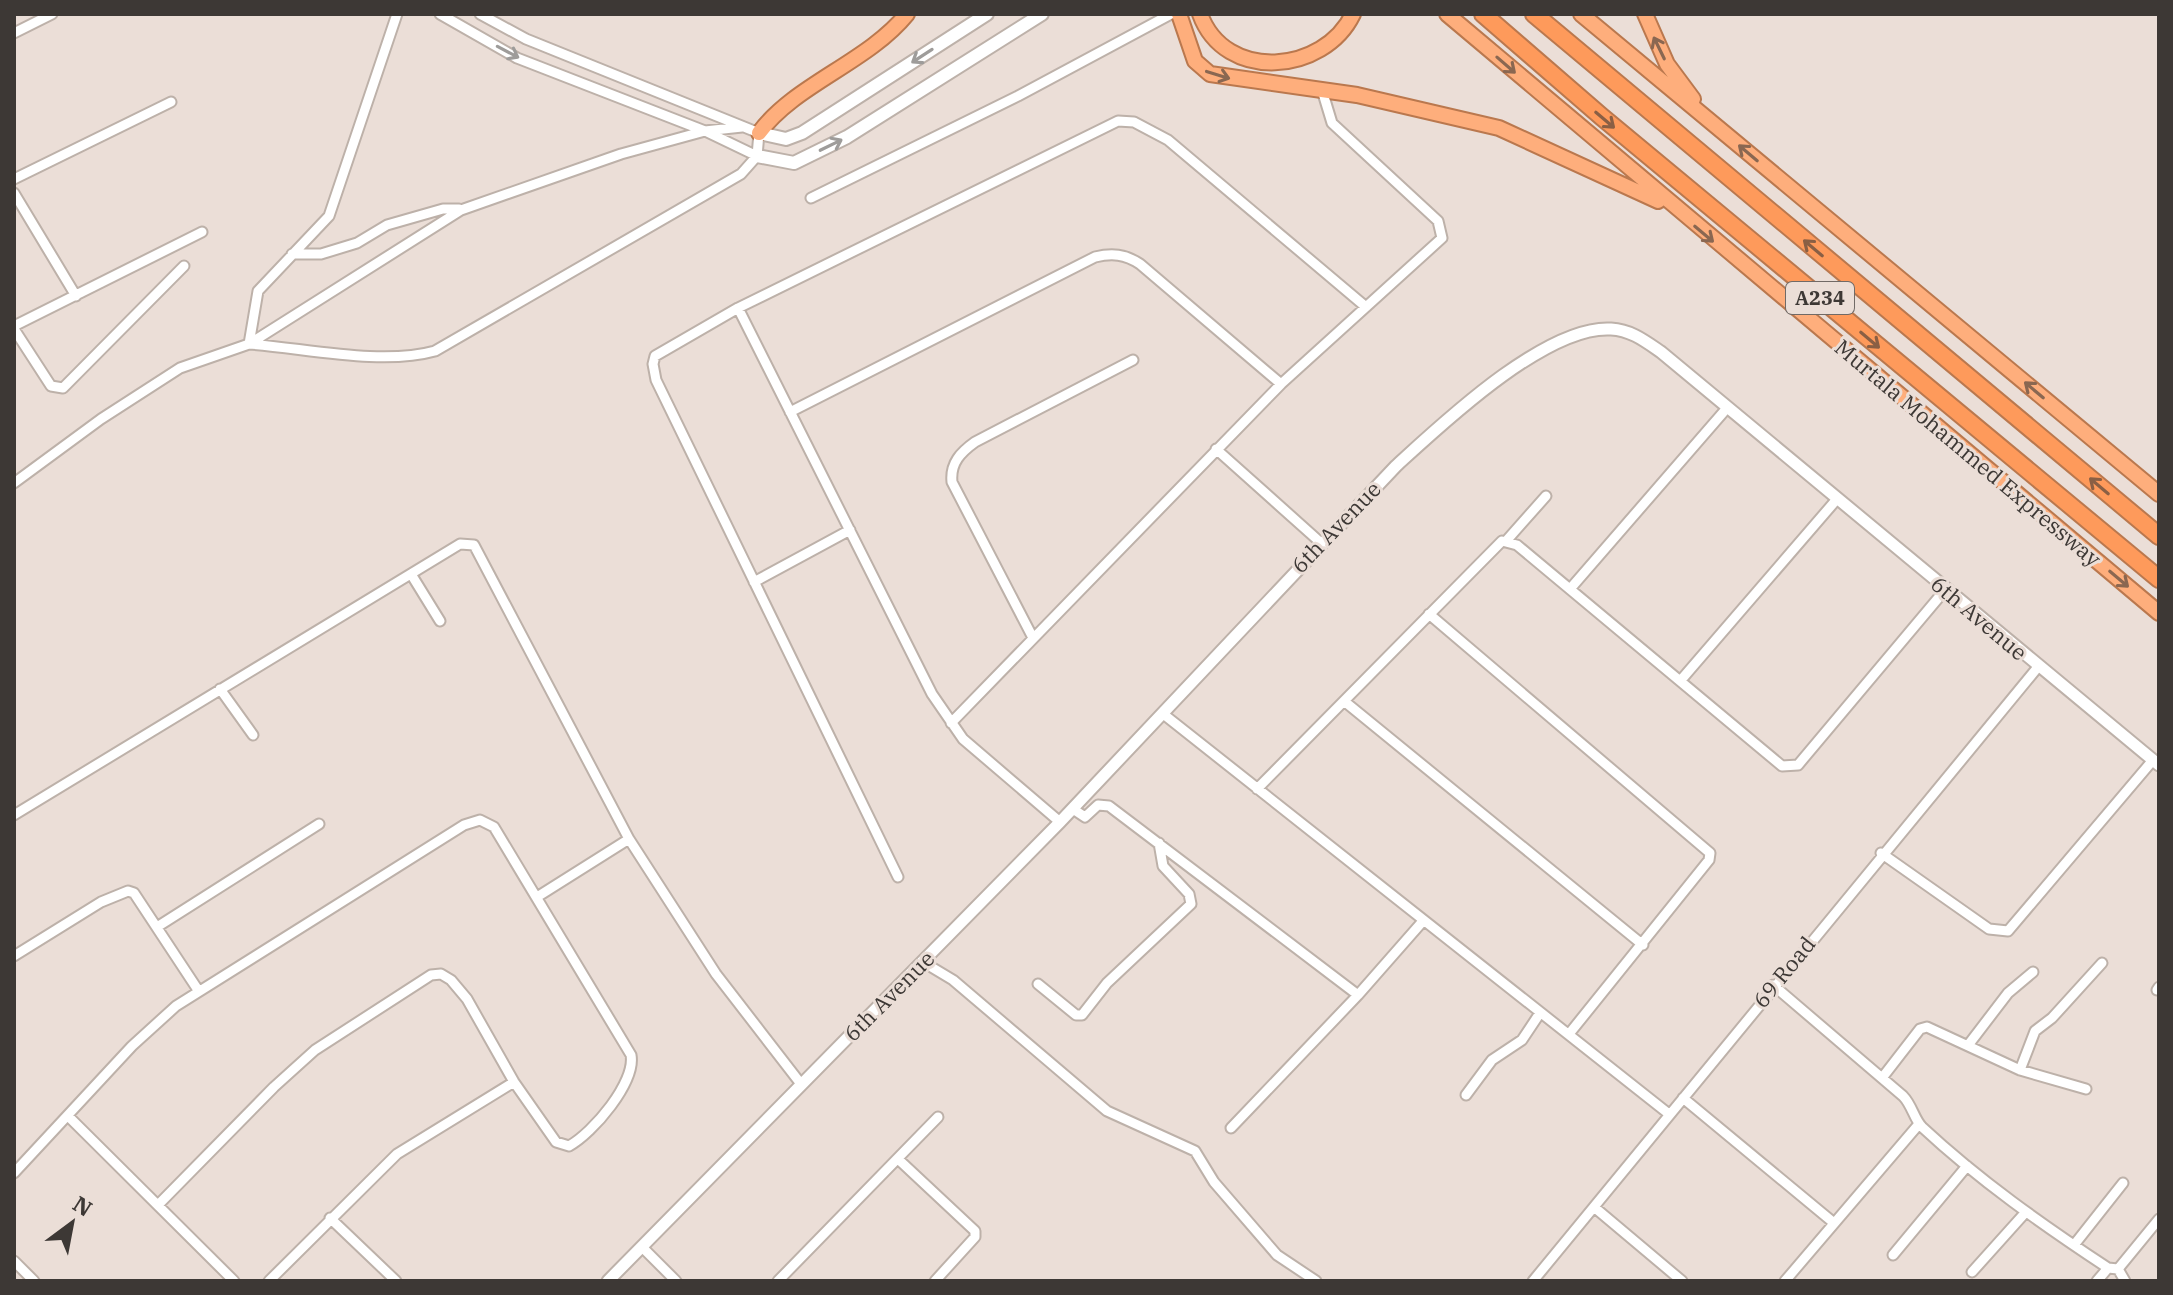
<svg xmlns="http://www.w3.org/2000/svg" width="2173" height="1295" font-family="'IBM Plex Serif',serif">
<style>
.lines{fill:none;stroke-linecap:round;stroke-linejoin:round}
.minor-casing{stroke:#bdb1a9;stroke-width:13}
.tertiary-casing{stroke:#bdb1a9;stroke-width:15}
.secondary-casing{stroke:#bdb1a9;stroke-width:16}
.trunk-casing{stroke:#ba784e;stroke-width:18}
.motorway-casing{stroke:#ba784e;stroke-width:20}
.minor{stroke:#fff;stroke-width:9}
.tertiary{stroke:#fff;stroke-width:11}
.secondary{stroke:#fff;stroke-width:12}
.trunk{stroke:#feae7c;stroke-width:14}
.motorway{stroke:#fe9a5b;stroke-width:16}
.oneway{stroke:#8a6751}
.oneway2{stroke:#9e9c9a}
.oneway3{stroke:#8a5f44}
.labels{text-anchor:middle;stroke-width:6;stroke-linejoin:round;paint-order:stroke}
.shield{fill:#ebded7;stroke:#716a66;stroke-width:2}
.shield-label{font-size:20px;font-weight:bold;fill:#3d3835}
.street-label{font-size:22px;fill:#3d3835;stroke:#ebded7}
</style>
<rect width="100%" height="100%" fill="#ebded7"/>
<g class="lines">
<defs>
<path id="minor" d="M 440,14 L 517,58 L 705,131 L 757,156
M 14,33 L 52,14
M 14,179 L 171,102
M 14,193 L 76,296
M 811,198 L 1018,96 L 1171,14
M 292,254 L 321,254 L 357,243 L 387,225 L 443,209 L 459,209
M 738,308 L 932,694 L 963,739 L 1060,822
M 14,326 L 202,232
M 14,329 L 51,386 L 63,388 L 184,266
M 249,344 C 305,348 381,366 435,351 L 741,174 L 757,156 L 759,133 L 526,39 L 480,14
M 249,344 L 461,210 L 621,154 L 705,131 L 742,127
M 790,412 L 1095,257 C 1112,253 1125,254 1140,264 L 1281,384
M 1216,449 L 1320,542
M 14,483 L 101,419 L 180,368 L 249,344 L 258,291 L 329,216 L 397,14
M 1507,540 L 1546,496
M 411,574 L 440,621
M 754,582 L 850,530
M 1570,589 L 1727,408
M 1429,614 L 1710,853 L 1709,860 L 1569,1034
M 1032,636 L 952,482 C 950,463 961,452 975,442 L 1133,360
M 1681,680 L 1837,499
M 220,689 L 253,735
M 1344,701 L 1643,945
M 1162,713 L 1669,1114
M 951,723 L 1281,384 L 1442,238 L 1438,221 L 1332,123 L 1322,90
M 1257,789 L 1502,541 L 1517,545 L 1782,766 L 1798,765 L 1945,590
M 1073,809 L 1085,817 L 1098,805 L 1109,806 L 1358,995
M 14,815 L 460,544 L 474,545 L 629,839 L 716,974 L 801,1084
M 1881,853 L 1989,929 L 2008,931 L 2153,760
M 898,877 L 656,380 L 653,364 L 655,356 L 738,308 L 1118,121 L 1134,122 L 1168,140 L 1366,307
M 537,897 L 629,839
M 157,927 L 319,824
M 14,956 L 101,902 L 128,891 L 134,893 L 198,990
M 923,962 L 953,980 L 1107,1111 L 1195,1151 L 1214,1182 L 1277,1255 L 1316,1281
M 1038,984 L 1076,1015 L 1082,1015 L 1107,983 L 1191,904 L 1189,894 L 1163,866 L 1159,843
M 1773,985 L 1903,1096 C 1912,1105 1914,1119 1922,1127 C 1980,1181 2043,1225 2108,1268 L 2118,1269
M 2157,990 L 2159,987
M 1969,1044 L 2008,993 L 2033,972
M 2020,1070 L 2035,1031 L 2052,1018 L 2102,963
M 1882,1078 L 1920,1029 L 1927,1027 L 2020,1070 L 2086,1089
M 1466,1095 L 1492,1060 L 1522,1040 L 1540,1013
M 1683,1098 L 1834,1223
M 68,1116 L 234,1281
M 1231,1128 L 1358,995 L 1423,921
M 898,1159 L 975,1231 L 975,1237 L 935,1281
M 14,1173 L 132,1046 L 176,1006 L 464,825 L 480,820 L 494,827 L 631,1055 C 636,1082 593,1133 569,1146 L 556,1142 L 514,1082 L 467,999 L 451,980 L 441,974 L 431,975 L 315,1050 L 274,1087 L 158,1205
M 1594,1207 L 1682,1281
M 330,1218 L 396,1281
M 2074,1245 L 2123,1183
M 642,1247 L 676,1281
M 1893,1255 L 1967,1166
M 14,1261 L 34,1281
M 2118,1269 L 2159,1219
M 2118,1269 L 2125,1281
M 1972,1272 L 2025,1213
M 269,1281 L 397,1154 L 514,1082
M 778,1281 L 938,1117
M 1533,1281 L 2038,667
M 1785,1281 L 1919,1124
M 2097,1281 L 2108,1268"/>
<path id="tertiary" d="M 608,1281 L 1060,822 L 1396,466 C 1442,424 1546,325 1611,329 C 1631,330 1645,341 1661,352 L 2159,765"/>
<path id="secondary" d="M 759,133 L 786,139 L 802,133 L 987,14
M 757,156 L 794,163 L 847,137 L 1042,14"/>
<path id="trunk" d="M 1179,14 L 1195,61 L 1210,74 L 1357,95 L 1499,128 L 1658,201
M 1200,14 C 1225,83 1324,74 1353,14
M 1447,14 L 2159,613
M 1581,14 L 2159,494
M 1645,14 L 1667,64 L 1693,99
M 759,133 C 795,84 867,63 907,14"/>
<path id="motorway" d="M 1483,14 L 1602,117 L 2159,579
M 1534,14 L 2159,536"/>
</defs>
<use href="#minor" class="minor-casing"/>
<use href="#tertiary" class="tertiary-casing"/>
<use href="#secondary" class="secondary-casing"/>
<use href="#trunk" class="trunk-casing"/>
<use href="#motorway" class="motorway-casing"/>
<use href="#minor" class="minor"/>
<use href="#tertiary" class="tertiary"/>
<use href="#secondary" class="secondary"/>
<use href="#trunk" class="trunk"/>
<use href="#motorway" class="motorway"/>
</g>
<defs><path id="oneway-shaft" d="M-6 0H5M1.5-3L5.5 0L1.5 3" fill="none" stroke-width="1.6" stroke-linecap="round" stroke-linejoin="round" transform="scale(2)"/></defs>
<g class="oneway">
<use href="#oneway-shaft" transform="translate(1659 48) rotate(-116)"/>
<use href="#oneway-shaft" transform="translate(1506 65) rotate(41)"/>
<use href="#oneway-shaft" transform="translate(1218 75) rotate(17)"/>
<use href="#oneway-shaft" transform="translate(1748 153) rotate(-140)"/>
<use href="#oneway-shaft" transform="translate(1704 234) rotate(40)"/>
<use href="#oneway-shaft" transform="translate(2034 390) rotate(-140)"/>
<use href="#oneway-shaft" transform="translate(2119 579) rotate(40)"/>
</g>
<g class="oneway2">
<use href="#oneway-shaft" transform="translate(508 52) rotate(28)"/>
<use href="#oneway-shaft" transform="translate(922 56) rotate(147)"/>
<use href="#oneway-shaft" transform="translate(831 145) rotate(-26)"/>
</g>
<g class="oneway3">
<use href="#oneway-shaft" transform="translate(1605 120) rotate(40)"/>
<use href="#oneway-shaft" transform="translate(1813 248) rotate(-140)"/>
<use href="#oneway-shaft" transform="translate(1870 340) rotate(40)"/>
<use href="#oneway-shaft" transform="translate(2099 486) rotate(-140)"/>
</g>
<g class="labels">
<rect class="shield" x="1786" y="282" width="68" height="32" rx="6"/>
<g class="shield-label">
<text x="1820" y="305">A234</text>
</g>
<g class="street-label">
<text transform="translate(1968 453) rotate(40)" y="8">Murtala Mohammed Expressway</text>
<text transform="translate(1336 527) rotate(-46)" y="8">6th Avenue</text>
<text transform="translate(1979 618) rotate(40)" y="8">6th Avenue</text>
<text transform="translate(1784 972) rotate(-51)" y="8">69 Road</text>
<text transform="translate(889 996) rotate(-45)" y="8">6th Avenue</text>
</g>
</g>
<rect width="2173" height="1295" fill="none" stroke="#3d3835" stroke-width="32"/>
<g transform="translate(72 1223) rotate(32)" stroke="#ebded7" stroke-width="6" paint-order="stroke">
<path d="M0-6L14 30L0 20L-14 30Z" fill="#3d3835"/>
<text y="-12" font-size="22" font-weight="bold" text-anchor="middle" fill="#3d3835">N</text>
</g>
</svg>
